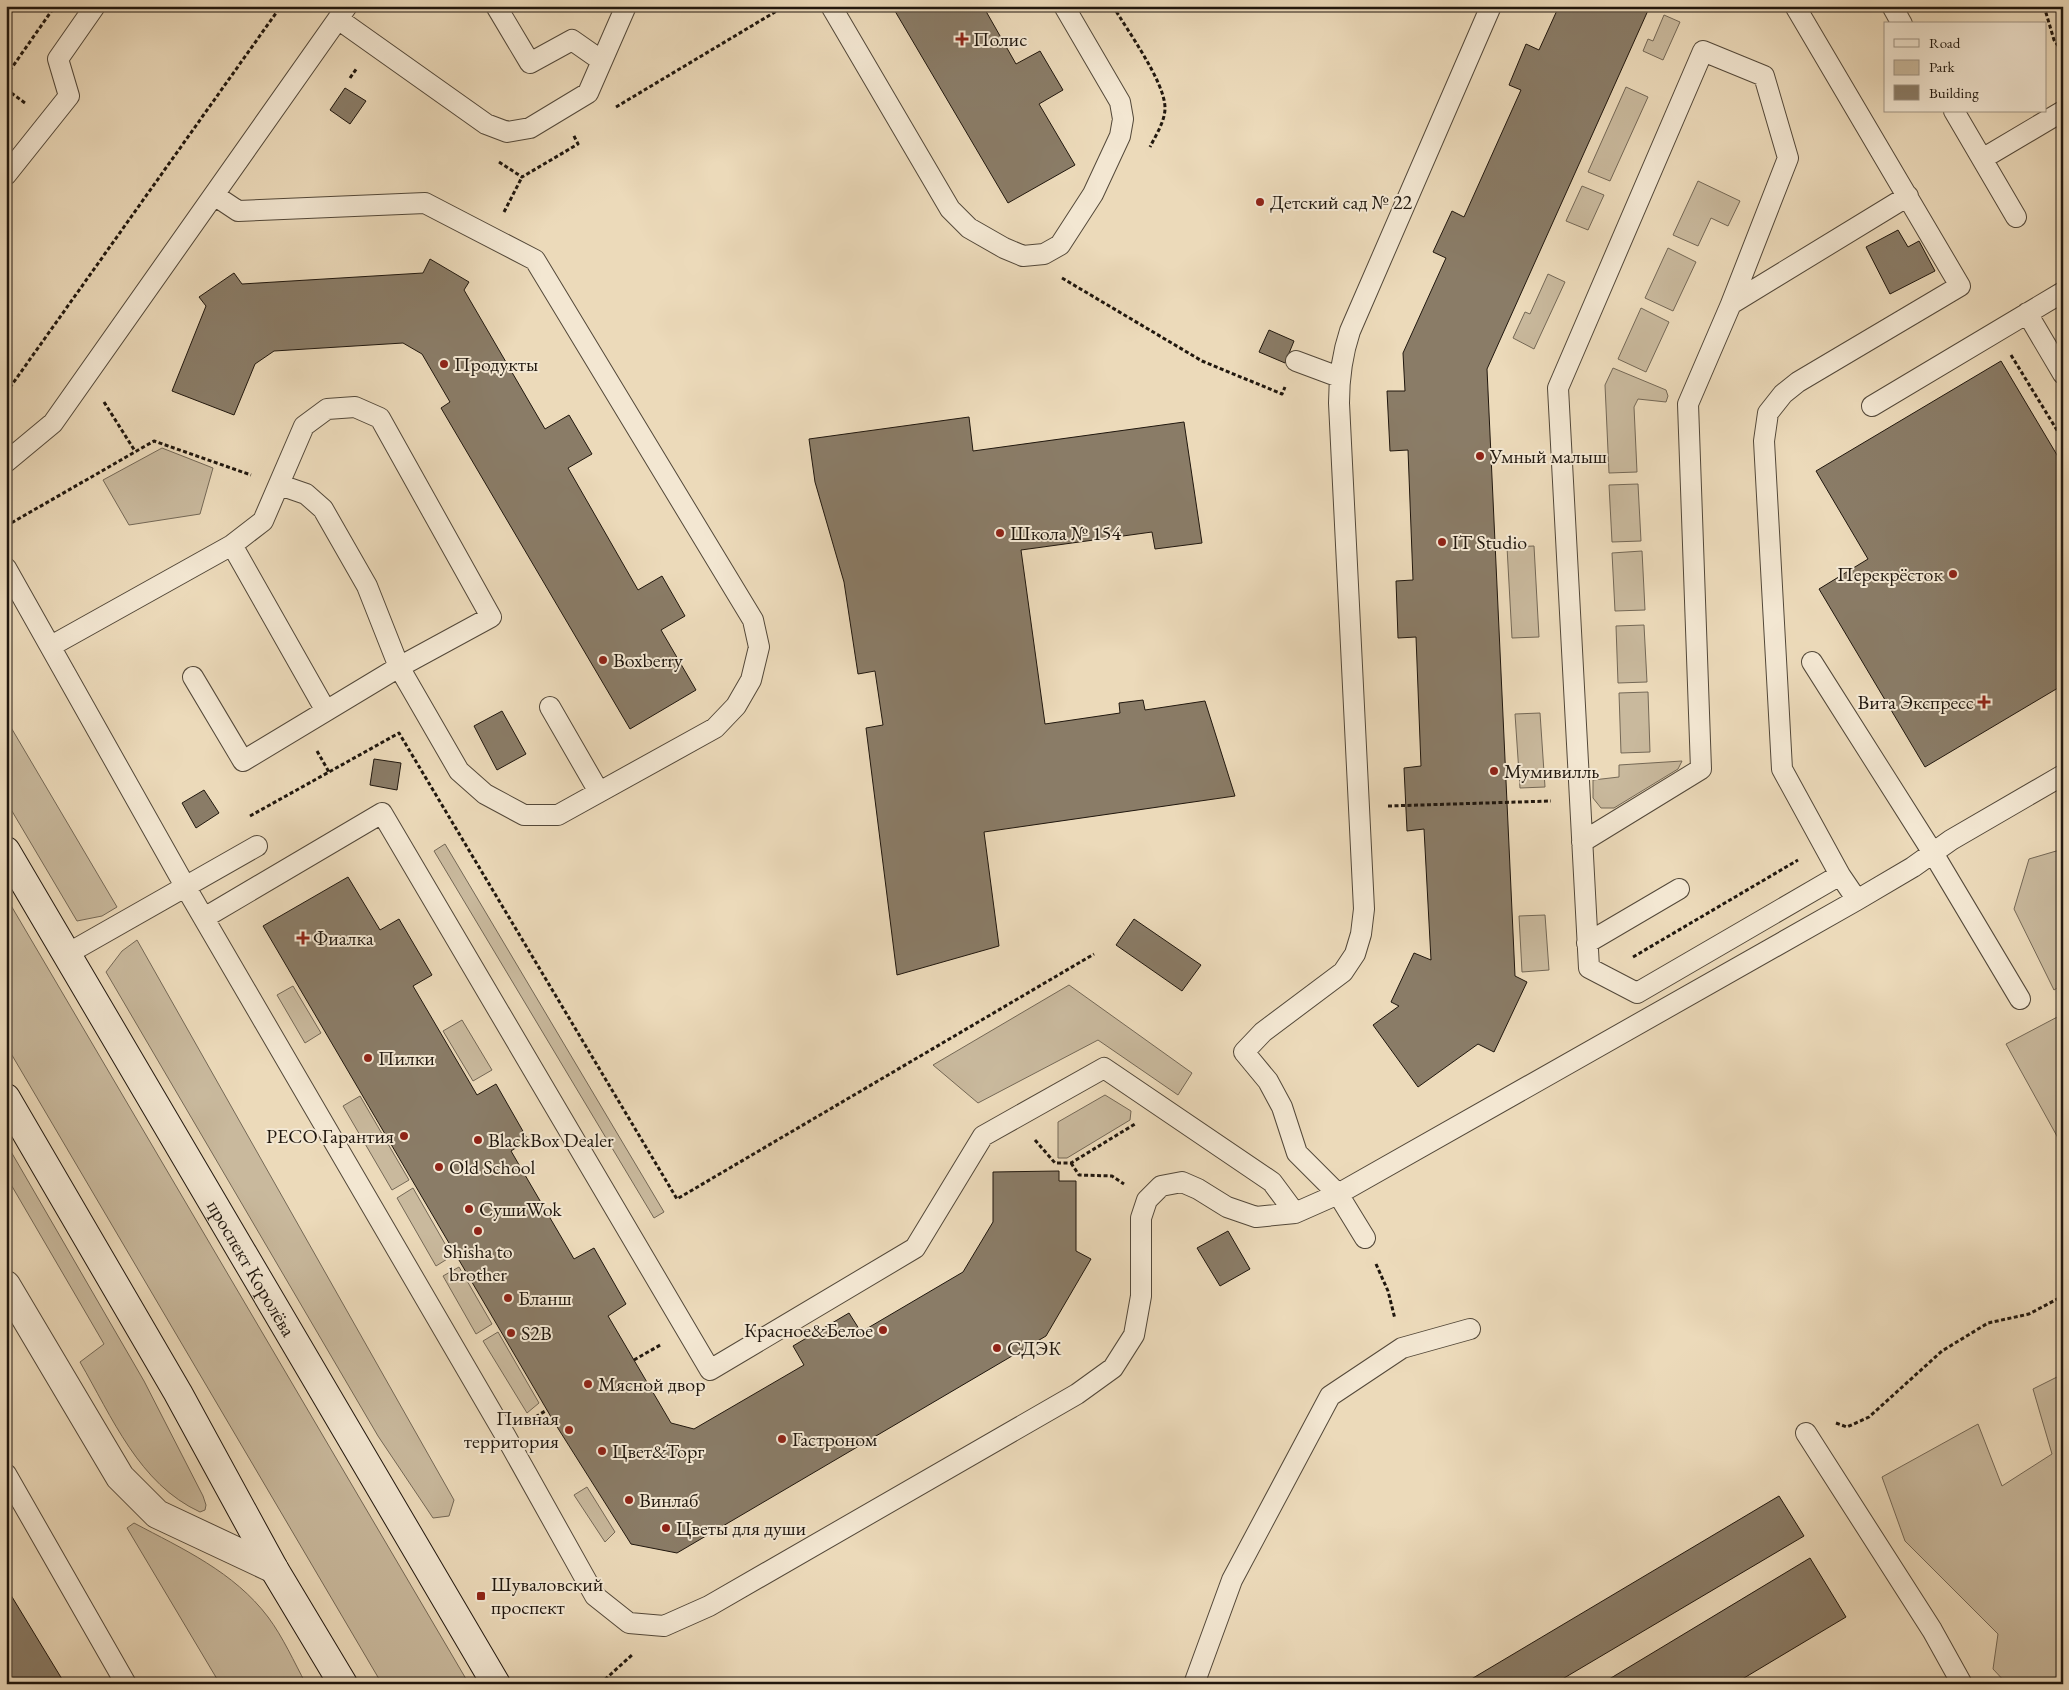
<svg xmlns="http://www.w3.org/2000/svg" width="2069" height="1690" font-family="'EB Garamond',serif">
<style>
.green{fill:#c9b99d;stroke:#746856}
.building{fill:#8a7c67;stroke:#20170e}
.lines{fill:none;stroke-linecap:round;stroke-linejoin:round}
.lane-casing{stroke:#534839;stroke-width:22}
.street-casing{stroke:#534839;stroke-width:30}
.secondary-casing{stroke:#20170e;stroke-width:30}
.path{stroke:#20170e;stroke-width:3;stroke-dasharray:4 2.5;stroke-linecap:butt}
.lane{stroke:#f3e7d2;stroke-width:20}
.street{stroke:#f3e7d2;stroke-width:28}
.secondary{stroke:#f3e7d2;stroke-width:28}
.poi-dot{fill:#8f2418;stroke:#f3e7d2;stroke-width:2}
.labels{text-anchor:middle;stroke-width:4;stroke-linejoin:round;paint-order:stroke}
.poi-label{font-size:20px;fill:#20170e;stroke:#f3e7d2;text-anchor:start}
.street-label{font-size:20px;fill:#20170e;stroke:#f3e7d2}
</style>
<rect width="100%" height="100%" fill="#ecdaba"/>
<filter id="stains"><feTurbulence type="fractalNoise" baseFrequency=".004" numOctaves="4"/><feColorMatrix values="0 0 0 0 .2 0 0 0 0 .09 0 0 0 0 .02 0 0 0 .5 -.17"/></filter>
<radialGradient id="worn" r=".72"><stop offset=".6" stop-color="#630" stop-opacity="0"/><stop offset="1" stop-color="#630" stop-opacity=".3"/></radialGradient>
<path class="green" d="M 1664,15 L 1680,22 L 1663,60 L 1643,51 L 1648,39 L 1653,41 Z
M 1626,87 L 1648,97 L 1610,181 L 1588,172 Z
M 1698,181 L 1740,201 L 1728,226 L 1711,218 L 1698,246 L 1673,235 Z
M 1582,186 L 1604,195 L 1588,230 L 1566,221 Z
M 1668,248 L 1696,262 L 1673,311 L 1645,298 Z
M 1548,274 L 1565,282 L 1534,349 L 1513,338 L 1525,312 L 1530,314 Z
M 1641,308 L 1669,322 L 1646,372 L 1618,359 Z
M 1613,368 L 1666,390 L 1668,396 L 1666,402 L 1638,399 L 1634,407 L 1637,472 L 1609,473 L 1605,385 Z
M 162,448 L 213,468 L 200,514 L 129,525 L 103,480 Z
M 1638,484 L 1641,541 L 1612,542 L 1609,485 Z
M 1534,546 L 1539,637 L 1512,638 L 1507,547 Z
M 1642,551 L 1645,610 L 1615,611 L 1612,553 Z
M 1644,625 L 1647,682 L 1618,683 L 1616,626 Z
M 1648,692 L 1650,752 L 1621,753 L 1619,693 Z
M 1540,713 L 1545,787 L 1520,788 L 1515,714 Z
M 6,719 L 117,907 L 102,916 L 77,921 L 6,801 Z
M 1682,761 L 1678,769 L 1614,808 L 1601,808 L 1593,798 L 1593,780 L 1619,777 L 1619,765 Z
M 445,844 L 664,1212 L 654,1218 L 434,851 Z
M 2063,849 L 2063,984 L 2054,990 L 2014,909 L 2029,859 Z
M 6,897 L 469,1684 L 382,1684 L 6,1045 Z
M 1545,915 L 1549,970 L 1522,972 L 1519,916 Z
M 137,940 L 454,1500 L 449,1516 L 433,1518 L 378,1436 L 106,972 L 122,951 Z
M 1069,985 L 1192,1073 L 1178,1095 L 1098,1040 L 978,1103 L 933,1065 Z
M 293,986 L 321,1033 L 305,1043 L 277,995 Z
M 2063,1014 L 2063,1147 L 2006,1044 Z
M 462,1020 L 492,1070 L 473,1081 L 443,1031 Z
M 1105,1095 L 1131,1111 L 1130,1120 L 1067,1158 L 1058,1158 L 1058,1122 Z
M 360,1096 L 409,1180 L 392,1190 L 343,1106 Z
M 6,1143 L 144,1381 L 203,1496 L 206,1505 L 205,1510 L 200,1512 C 139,1484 112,1417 80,1362 L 104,1344 L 6,1176 Z
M 413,1188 L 452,1256 L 436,1266 L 397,1198 Z
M 459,1267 L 492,1324 L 476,1334 L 443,1276 Z
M 498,1332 L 539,1403 L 527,1413 L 483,1341 Z
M 2063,1374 L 2063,1684 L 2007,1684 L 1993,1669 L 1998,1634 L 1905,1541 L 1882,1477 L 1978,1424 L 2002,1486 L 2052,1454 L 2033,1389 Z
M 587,1487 L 615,1532 L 605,1542 L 574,1495 Z
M 134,1523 C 183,1549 234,1572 268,1617 C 283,1637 294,1662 306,1684 L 220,1684 L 127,1528 Z"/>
<path class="building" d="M 6,6 L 17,6 L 6,21 Z
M 892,6 L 983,6 L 1016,64 L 1040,51 L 1063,90 L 1039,104 L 1075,165 L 1008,203 Z
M 1559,6 L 1650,6 L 1487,369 L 1515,976 L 1527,982 L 1494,1052 L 1478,1044 L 1418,1087 L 1373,1025 L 1399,1006 L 1391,1002 L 1414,953 L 1431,960 L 1424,829 L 1407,831 L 1404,768 L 1421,766 L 1416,637 L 1398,638 L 1396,581 L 1413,580 L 1408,450 L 1390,451 L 1387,391 L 1405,391 L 1403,353 L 1446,258 L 1433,252 L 1452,211 L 1464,217 L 1521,90 L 1509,85 L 1526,44 L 1539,50 Z
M 345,88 L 366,101 L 350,124 L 330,110 Z
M 1898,230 L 1908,247 L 1919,241 L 1935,271 L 1890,294 L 1866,247 Z
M 430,259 L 469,282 L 464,290 L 545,429 L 569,415 L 592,454 L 568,468 L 638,590 L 662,576 L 685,616 L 661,630 L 696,690 L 630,729 L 441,408 L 450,402 L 422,354 L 403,343 L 274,351 L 255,364 L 234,415 L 172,391 L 206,306 L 199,297 L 234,273 L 242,284 L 423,273 Z
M 1269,330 L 1294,341 L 1285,363 L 1259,352 Z
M 2001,361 L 2063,465 L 2063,685 L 1925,767 L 1819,589 L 1868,559 L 1816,471 Z
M 969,417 L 973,451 L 1184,422 L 1202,543 L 1155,549 L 1152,532 L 1021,550 L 1045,724 L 1120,713 L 1119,703 L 1143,700 L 1145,710 L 1205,701 L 1235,796 L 984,832 L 999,946 L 897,975 L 866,728 L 883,725 L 875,671 L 858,674 L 844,582 L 815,482 L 809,439 Z
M 502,711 L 526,754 L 497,770 L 474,726 Z
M 374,759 L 401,763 L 397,790 L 370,785 Z
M 204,790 L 219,813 L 196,828 L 182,803 Z
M 348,877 L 380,930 L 399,919 L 432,975 L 413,986 L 477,1095 L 496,1084 L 528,1140 L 511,1151 L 574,1259 L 594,1248 L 626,1304 L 608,1316 L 671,1423 L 694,1429 L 804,1365 L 793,1346 L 849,1313 L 861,1332 L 963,1272 L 993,1222 L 993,1172 L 1059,1171 L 1059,1181 L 1076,1181 L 1076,1251 L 1091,1259 L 1046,1336 L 677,1553 L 631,1544 L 554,1422 L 263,926 Z
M 1134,919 L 1201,965 L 1182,991 L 1116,945 Z
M 1228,1231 L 1250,1269 L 1220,1286 L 1197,1248 Z
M 1779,1496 L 1804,1536 L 1554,1684 L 1463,1684 Z
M 1810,1558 L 1846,1617 L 1734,1684 L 1601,1684 Z
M 6,1587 L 65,1684 L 6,1684 Z"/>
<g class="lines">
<defs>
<path id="lane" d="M 496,6 L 530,63 L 572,40 L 602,61
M 831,6 L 950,209 L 969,228 L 1004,248 L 1023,256 L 1044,254 L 1060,245 L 1093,194 L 1120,136 L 1123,119 L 1120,102 L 1064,6
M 1795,6 L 1960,286 L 1798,382 L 1783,394 L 1768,413 L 1764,441 L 1782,769 L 1840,875 L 1857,900
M 1892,6 L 1902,24
M 338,19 L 486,124 L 507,132 L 530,128 L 588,93 L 626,6
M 1954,111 L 2016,217
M 1982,159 L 2063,111
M 6,175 L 69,96 L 58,59 L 95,6
M 2027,313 L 2063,374
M 1296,361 L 1339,377
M 1872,406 L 2063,292
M 6,462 L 53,423 L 347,6
M 232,545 L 326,711
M 6,568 L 185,886 L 505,1435 L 595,1596 L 629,1623 L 664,1626 L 709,1606 L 1077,1394 L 1113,1368 L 1134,1335 L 1141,1296 L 1141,1218 L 1147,1200 L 1161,1186 L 1182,1182 L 1198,1189 L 1227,1207 L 1256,1217 L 1295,1213 L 1338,1194 L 1857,900 L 1913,867 L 1951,840 L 2063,775
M 51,646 L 232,545 L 263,521 L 304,426 L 327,409 L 355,407 L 380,418 L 491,617 L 399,667 L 459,771 L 485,794 L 524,815 L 558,815 L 715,728 L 736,706 L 751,680 L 759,647 L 753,620 L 535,260 L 425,203 L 238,211 L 214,195
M 1812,662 L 1933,853 L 2020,999
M 193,677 L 243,761 L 399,667 L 367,586 L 323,509 L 306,494 L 280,485
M 550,707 L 599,792
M 1582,842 L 1701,769 L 1688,404 L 1731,304
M 1840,875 L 1637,993 L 1589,968 L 1558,388 L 1703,51 L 1764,76 L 1788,158 L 1731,304 L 1908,196
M 204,918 L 382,813 L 710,1370 L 915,1248 L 983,1136 L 1104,1068 L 1272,1182 L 1295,1213
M 1587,943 L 1679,889
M 67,954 L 257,846
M 1365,1238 L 1338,1194 L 1297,1153 L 1282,1107 L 1268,1081 L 1244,1052 L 1263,1032 L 1343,972 L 1355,954 L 1361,934 L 1364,909 L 1339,403 C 1339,377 1342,355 1350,331 L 1491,6
M 1806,1433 L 1932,1630 L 1962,1684
M 6,1474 L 126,1684
M 1194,1684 L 1232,1580 L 1330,1396 L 1402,1348 L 1470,1329"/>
<path id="street" d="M 6,1285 L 120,1477 L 157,1514 L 274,1569"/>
<g id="secondary">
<path id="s1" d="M 6,851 L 496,1684"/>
<path d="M 6,1098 L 178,1393 L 274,1569 L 343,1684"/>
</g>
</defs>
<use href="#lane" class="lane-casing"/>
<use href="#street" class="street-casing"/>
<use href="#secondary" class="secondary-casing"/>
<path class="path" d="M 1113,6 C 1127,30 1165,82 1165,108 C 1165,121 1156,135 1150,147
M 2044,6 L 2054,40 L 2063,53
M 6,76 L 55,6
M 350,78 L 357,68
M 6,89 L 25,103
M 616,107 L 785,6
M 499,162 L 522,177 L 578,144 L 573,134
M 504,212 L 522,177
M 1062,278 L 1202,361 L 1282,394 L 1285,387
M 2011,355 L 2063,440
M 6,393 L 281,6
M 104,402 L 135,451
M 6,526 L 154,441 L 251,475
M 317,751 L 329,772
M 1388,806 L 1551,801
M 250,816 L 399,733 L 677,1199 L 1094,954
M 1633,957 L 1798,860
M 1035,1140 L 1055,1163 L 1071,1163 L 1135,1124
M 1071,1163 L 1079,1175 L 1112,1176 L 1124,1184
M 1376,1264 L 1388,1291 L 1395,1319
M 634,1360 L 662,1344
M 530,1420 L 547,1410
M 1836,1423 L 1847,1427 L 1869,1417 L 1942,1351 L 1988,1323 L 2029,1314 L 2063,1296
M 600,1684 L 633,1654"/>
<use href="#lane" class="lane"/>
<use href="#street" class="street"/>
<use href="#secondary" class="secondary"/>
</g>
<g class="poi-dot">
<path d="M959.5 31.5h5v5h5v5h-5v5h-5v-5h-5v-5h5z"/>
<circle cx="1260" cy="202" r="5"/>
<circle cx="444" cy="364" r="5"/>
<circle cx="1480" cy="456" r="5"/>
<circle cx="1000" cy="533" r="5"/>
<circle cx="1442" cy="542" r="5"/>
<circle cx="1953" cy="574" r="5"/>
<circle cx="603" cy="660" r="5"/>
<path d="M1981.5 694.5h5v5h5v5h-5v5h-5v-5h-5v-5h5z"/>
<circle cx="1494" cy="771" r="5"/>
<path d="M300.5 930.5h5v5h5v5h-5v5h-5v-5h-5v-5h5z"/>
<circle cx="368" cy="1058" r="5"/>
<circle cx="404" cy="1136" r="5"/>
<circle cx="478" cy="1140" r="5"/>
<circle cx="439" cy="1167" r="5"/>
<circle cx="469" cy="1209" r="5"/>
<circle cx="478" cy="1231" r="5"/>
<circle cx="508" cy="1298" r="5"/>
<circle cx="883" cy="1330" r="5"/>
<circle cx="511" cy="1333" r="5"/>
<circle cx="997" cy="1348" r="5"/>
<circle cx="588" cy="1384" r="5"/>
<circle cx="569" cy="1430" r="5"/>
<circle cx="782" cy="1439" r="5"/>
<circle cx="602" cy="1451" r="5"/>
<circle cx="629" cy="1500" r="5"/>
<circle cx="666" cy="1528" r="5"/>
<rect x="476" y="1591" width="10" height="10" rx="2.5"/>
</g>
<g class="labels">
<g class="poi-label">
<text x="973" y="46">Полис</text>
<text x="1270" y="209">Детский сад № 22</text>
<text x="454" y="371">Продукты</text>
<text x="1490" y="463">Умный малыш</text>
<text x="1010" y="540">Школа № 154</text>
<text x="1452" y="549">IT Studio</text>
<text x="1943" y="581" text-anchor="end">Перекрёсток</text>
<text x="613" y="667">Boxberry</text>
<text x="1974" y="709" text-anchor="end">Вита Экспресс</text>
<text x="1504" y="778">Мумивилль</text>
<text x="313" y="945">Фиалка</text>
<text x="378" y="1065">Пилки</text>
<text x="394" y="1143" text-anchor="end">РЕСО Гарантия</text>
<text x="488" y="1147">BlackBox Dealer</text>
<text x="449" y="1174">Old School</text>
<text x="479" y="1216">СушиWok</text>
<text x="478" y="1258" text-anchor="middle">Shisha to<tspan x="478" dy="23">brother</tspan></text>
<text x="518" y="1305">Бланш</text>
<text x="873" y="1337" text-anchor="end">Красное&amp;Белое</text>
<text x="521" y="1340">S2B</text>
<text x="1007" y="1355">СДЭК</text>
<text x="598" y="1391">Мясной двор</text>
<text x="559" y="1425" text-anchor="end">Пивная<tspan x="559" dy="23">территория</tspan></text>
<text x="792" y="1446">Гастроном</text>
<text x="612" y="1458">Цвет&amp;Торг</text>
<text x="639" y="1507">Винлаб</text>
<text x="676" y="1535">Цветы для души</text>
<text x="491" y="1591">Шуваловский<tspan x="491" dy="23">проспект</tspan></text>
</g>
<g class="street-label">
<text dy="7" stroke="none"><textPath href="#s1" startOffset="484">проспект Королёва</textPath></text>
</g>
</g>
<rect width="2069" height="1690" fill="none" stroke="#ecdaba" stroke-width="25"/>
<rect x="8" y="8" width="2054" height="1675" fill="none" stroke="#20170e" stroke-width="2.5"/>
<rect x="12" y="12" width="2044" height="1665" fill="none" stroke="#20170e"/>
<rect x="1884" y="22" width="162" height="90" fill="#f3e7d2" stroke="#9f9484"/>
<rect x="1894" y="39" width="25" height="8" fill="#f3e7d2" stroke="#9f9484"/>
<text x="1929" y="48" font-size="15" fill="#20170e">Road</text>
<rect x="1894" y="60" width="25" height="15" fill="#c9b99d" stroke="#9f9484"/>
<text x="1929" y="72" font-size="15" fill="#20170e">Park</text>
<rect x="1894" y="85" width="25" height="15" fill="#8a7c67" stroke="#9f9484"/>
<text x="1929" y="98" font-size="15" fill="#20170e">Building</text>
<rect width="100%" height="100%" filter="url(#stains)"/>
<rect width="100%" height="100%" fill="url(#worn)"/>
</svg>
